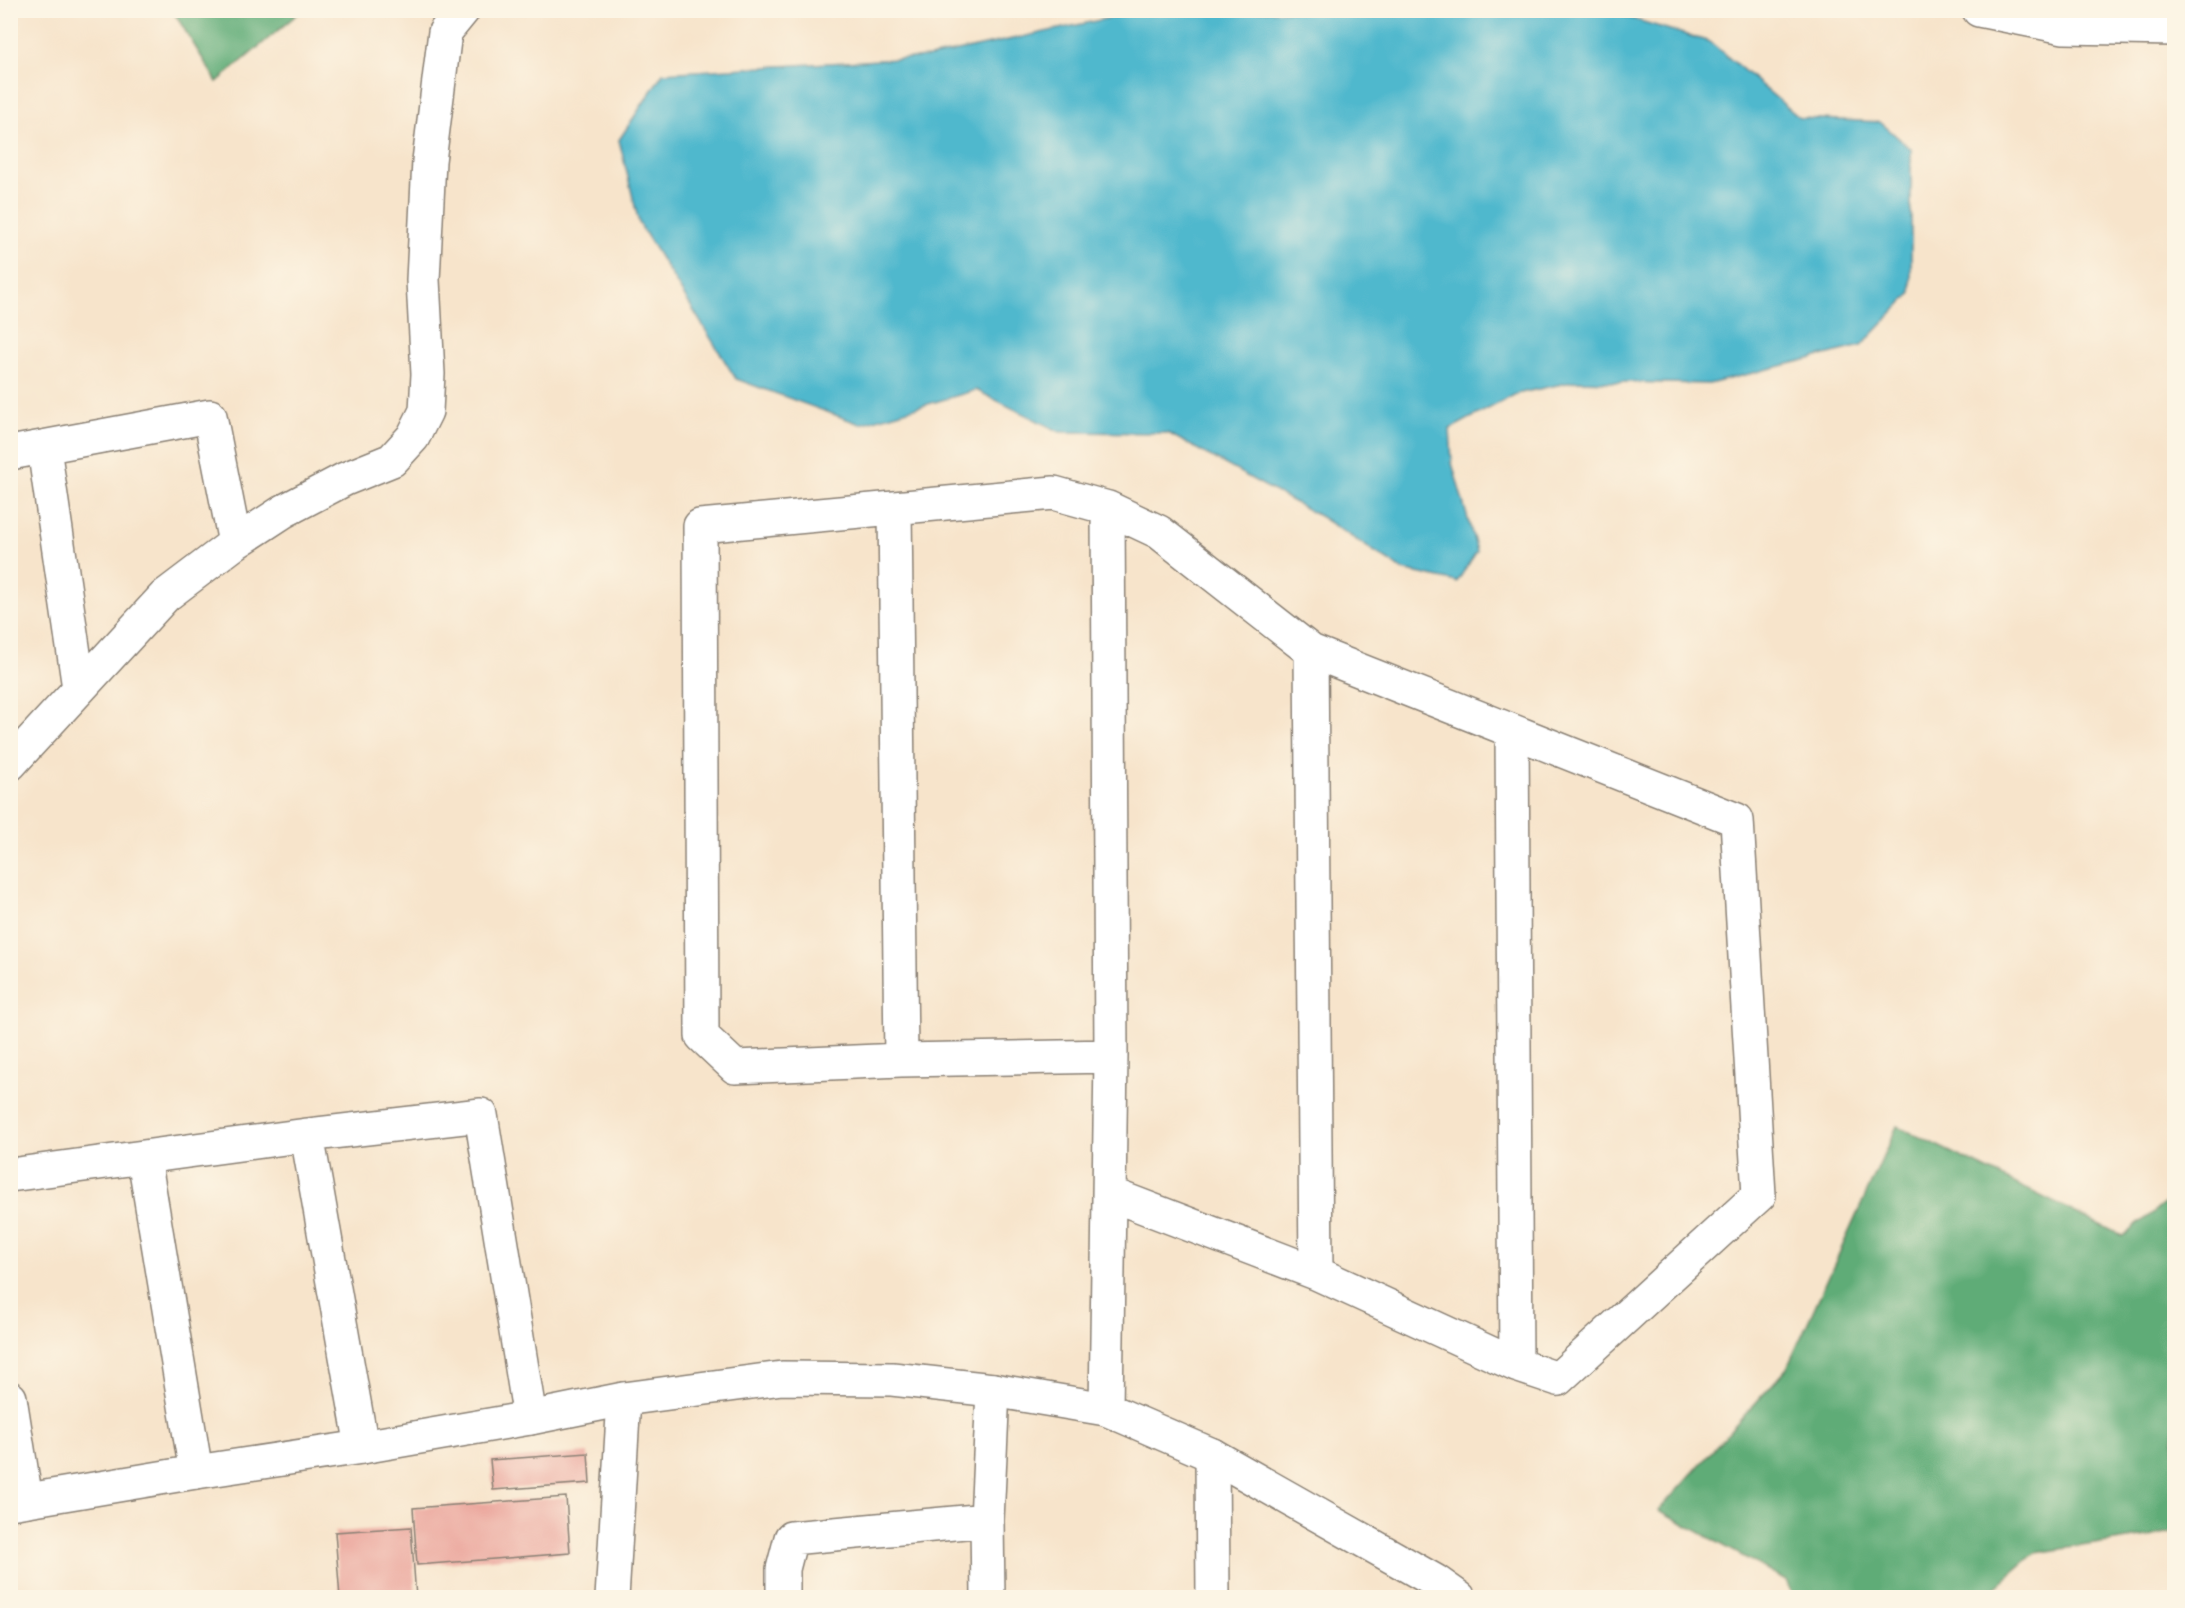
<svg xmlns="http://www.w3.org/2000/svg" width="2185" height="1608" font-family="Sriracha,sans-serif">
<style>
.forest{fill:#5eac77;stroke:#3d644a;stroke-width:1.5}
.water{fill:#4fb8cd;stroke:#366a74;stroke-width:1.5}
.building{fill:#eaa198}
.lines{fill:none;stroke-linecap:round;stroke-linejoin:round}
.minor-casing{stroke:#8a8074;stroke-width:36}
.tertiary-casing{stroke:#8a8074;stroke-width:36}
.minor{stroke:#fff;stroke-width:33}
.tertiary{stroke:#fff;stroke-width:33}
</style>
<rect width="100%" height="100%" fill="#fcf5e5"/>
<filter id="ink" filterUnits="userSpaceOnUse"><feTurbulence type="fractalNoise" baseFrequency=".0167" numOctaves="2"/><feDisplacementMap in="SourceGraphic" scale="12" xChannelSelector="R" yChannelSelector="G"/><feConvolveMatrix kernelMatrix="1 2 1 2 8 2 1 2 1" color-interpolation-filters="sRGB"/></filter>
<filter id="wash" filterUnits="userSpaceOnUse"><feTurbulence type="fractalNoise" baseFrequency=".008" numOctaves="4" result="noise"/><feDisplacementMap in="SourceGraphic" scale="24" xChannelSelector="R" yChannelSelector="G"/><feGaussianBlur stdDeviation="1.35" result="paint"/><feColorMatrix in="noise" values="0 0 0 0 0 0 0 0 0 0 0 0 0 0 0 0 0 1.4 0 .05"/><feComposite in="paint" operator="in"/></filter>
<g filter="url(#wash)">
<rect width="100%" height="100%" fill="#f7e4cb"/>
<path class="forest" d="M 173,11 L 301,11 L 217,82 Z
M 1897,1126 L 2123,1236 L 2174,1196 L 2174,1532 L 2035,1553 L 1984,1597 L 1793,1598 L 1786,1580 L 1659,1510 L 1787,1368 Z"/>
<path class="water" d="M 1141,11 L 1607,11 L 1710,42 L 1800,118 L 1880,122 L 1911,149 L 1911,294 L 1861,346 L 1709,384 L 1576,381 L 1516,394 L 1450,429 L 1452,463 L 1477,551 L 1457,582 L 1403,570 L 1321,517 L 1168,433 L 1060,432 L 976,390 L 860,424 L 736,379 L 639,223 L 619,140 L 663,73 L 930,57 Z"/>
<g id="blocks">
<path class="building" d="M 588,1453 L 590,1483 L 493,1490 L 490,1460 Z
M 566,1497 L 570,1553 L 417,1565 L 413,1508 Z
M 411,1527 L 416,1598 L 340,1598 L 335,1532 Z
M 540,1593 L 540,1598 L 501,1598 L 501,1596 Z"/>
</g>
</g>
<g filter="url(#ink)">
<use href="#blocks" fill-opacity="0" stroke="#8a8074" stroke-width="1.5"/>
<g class="lines">
<defs>
<path id="minor" d="M 1979,10 L 2064,27 L 2174,29
M 44,448 L 79,688
M 10,453 L 210,416 L 235,543
M 895,508 L 901,1060
M 1311,651 L 1316,1273
M 1512,732 L 1516,1365
M 10,764 L 165,596 L 235,543 L 284,511 L 345,479 L 392,460 L 413,437 L 426,411 L 428,374 L 423,280 L 429,161 L 445,32 L 463,10
M 307,1135 L 362,1447
M 144,1158 L 196,1472
M 10,1175 L 307,1135 L 481,1115 L 530,1418
M 1110,1194 L 1316,1273 L 1516,1365 L 1558,1379 L 1759,1195 L 1737,820 L 1311,651 L 1159,532 L 1108,508 L 1054,493 L 700,526 L 702,1036 L 735,1067 L 901,1060 L 1111,1056
M 10,1398 L 26,1500
M 1106,1409 L 1111,1056 L 1108,508
M 1212,1455 L 1213,1598
M 987,1520 L 988,1598
M 612,1598 L 624,1399
M 783,1598 L 783,1569 L 791,1538 L 987,1520 L 993,1390"/>
<path id="tertiary" d="M 10,1503 L 196,1472 L 362,1447 L 530,1418 L 624,1399 L 782,1378 L 892,1379 L 993,1390 L 1106,1409 L 1212,1455 L 1435,1581 L 1459,1598"/>
</defs>
<use href="#minor" class="minor-casing"/>
<use href="#tertiary" class="tertiary-casing"/>
<use href="#minor" class="minor"/>
<use href="#tertiary" class="tertiary"/>
</g>
</g>
<rect width="2185" height="1608" fill="none" stroke="#fcf5e5" stroke-width="36"/>
</svg>
